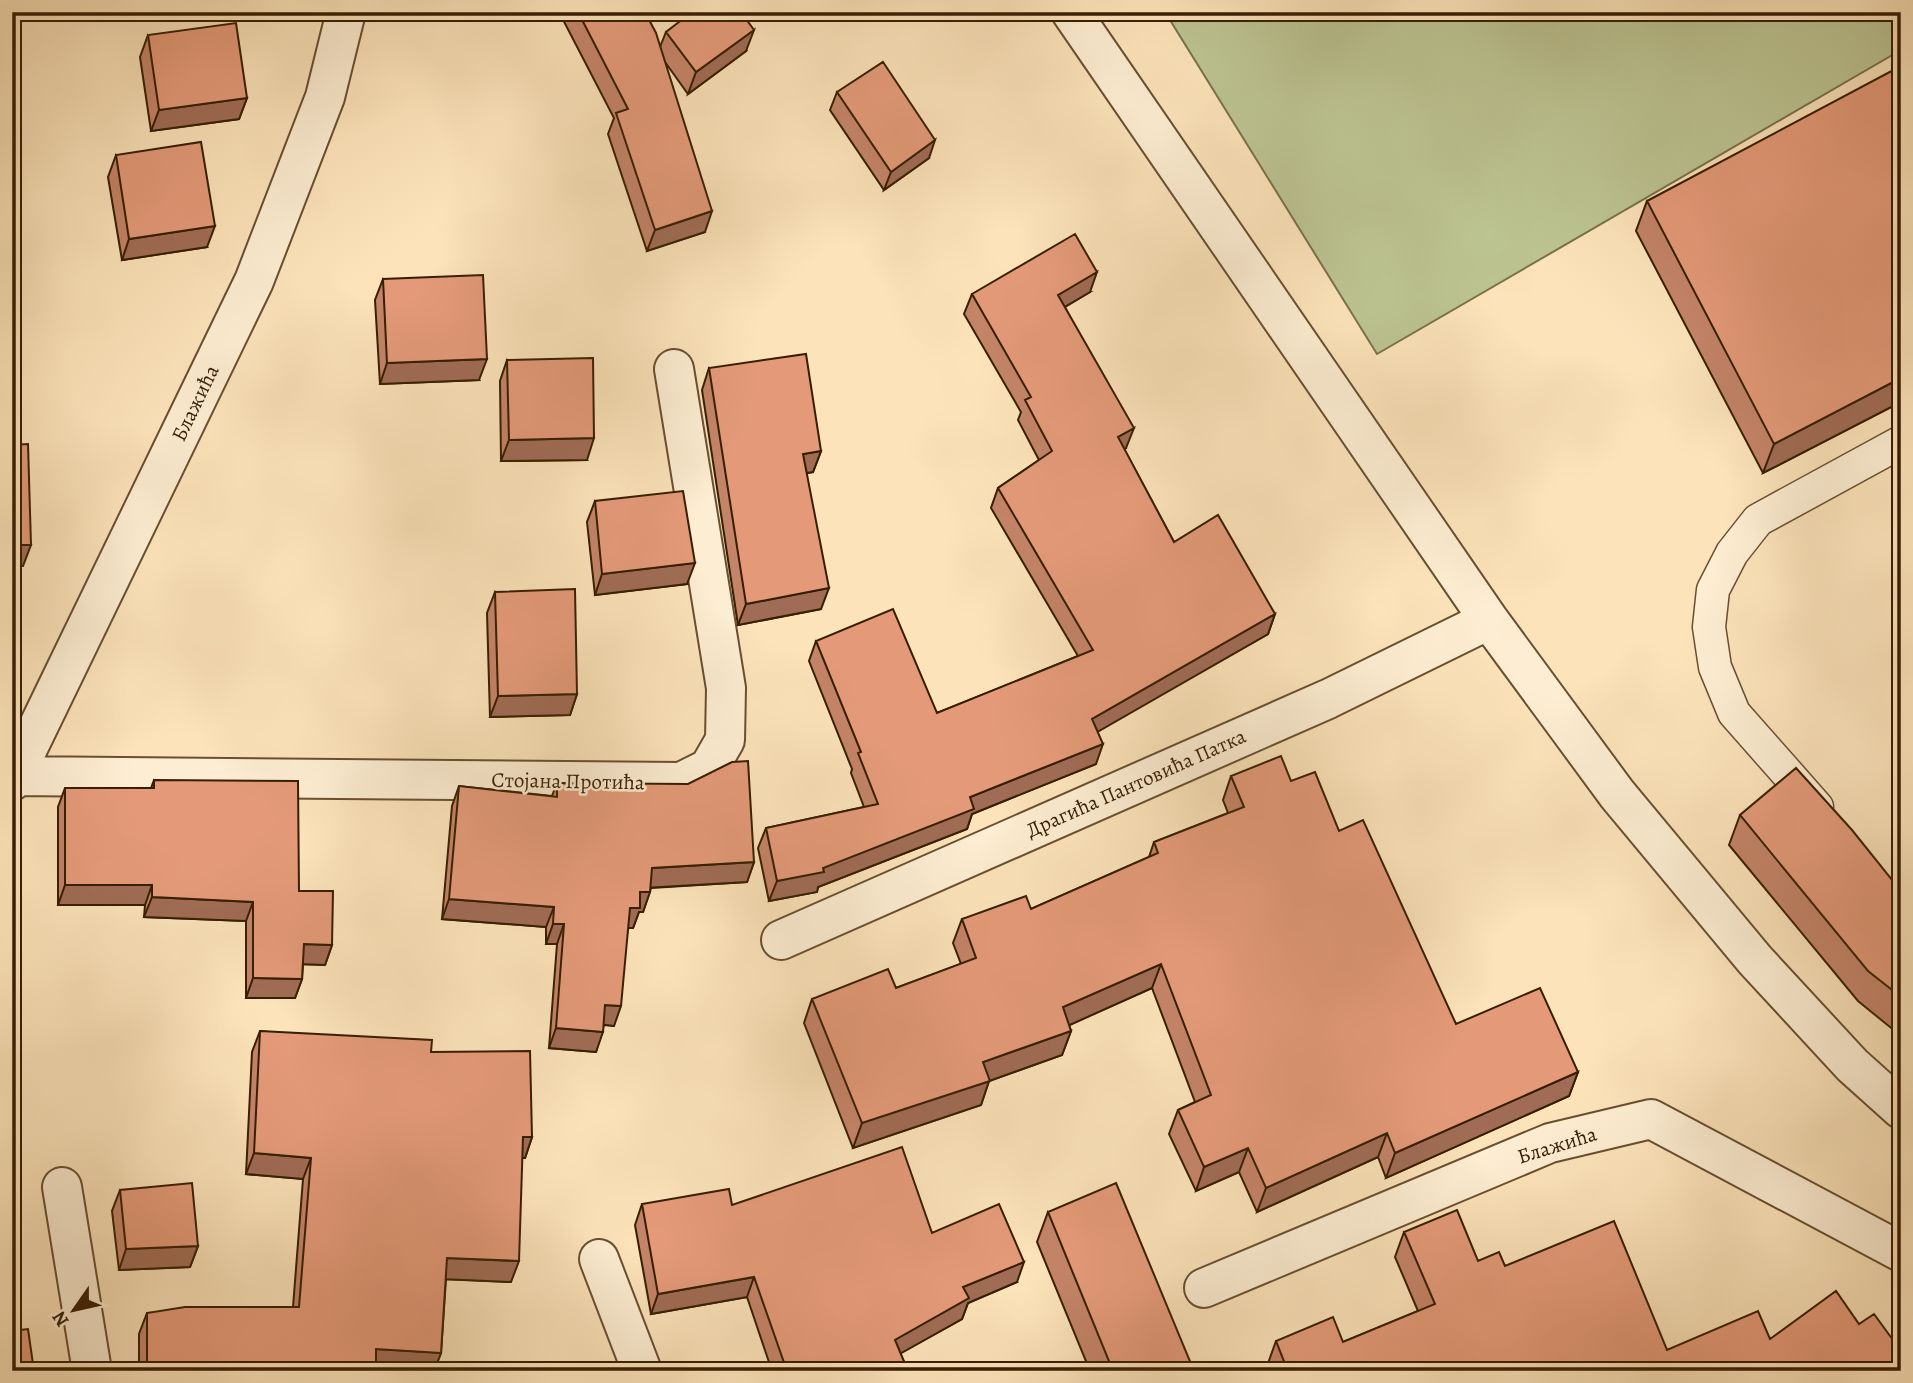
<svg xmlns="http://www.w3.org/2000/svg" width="1913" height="1383" font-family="Alegreya,serif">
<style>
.pitch{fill:#bcc492;stroke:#7a714a;stroke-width:2}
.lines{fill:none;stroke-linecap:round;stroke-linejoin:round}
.service-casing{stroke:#684f2f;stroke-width:35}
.minor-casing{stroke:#684f2f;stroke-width:42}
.service{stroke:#fdedd2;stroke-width:32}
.minor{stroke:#fdedd2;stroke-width:38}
.wall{fill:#c48468;stroke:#371e01;stroke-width:2}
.shaded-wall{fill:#a06c55;stroke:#371e01;stroke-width:2}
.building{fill:#e49a79;stroke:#371e01;stroke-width:2}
.labels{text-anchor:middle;stroke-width:5;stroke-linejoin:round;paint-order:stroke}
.street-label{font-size:21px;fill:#371e01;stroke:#fdedd2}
</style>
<rect width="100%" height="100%" fill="#fce3ba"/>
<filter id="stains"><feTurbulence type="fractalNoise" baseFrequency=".00286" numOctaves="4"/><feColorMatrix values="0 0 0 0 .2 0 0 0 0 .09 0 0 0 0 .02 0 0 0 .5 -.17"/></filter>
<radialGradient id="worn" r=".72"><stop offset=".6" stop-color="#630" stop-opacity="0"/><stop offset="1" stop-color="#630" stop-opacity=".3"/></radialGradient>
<path class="pitch" d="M 1165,12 L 1901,12 L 1901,50 L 1377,354 Z"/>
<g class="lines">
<defs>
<path id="service" d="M 1817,807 L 1734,713 L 1715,667 L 1709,627 L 1713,590 L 1732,553 L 1758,520 L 1901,442"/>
<path id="minor" d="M 1071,12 L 1489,620 L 1617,794 L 1755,960 L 1852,1065 L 1901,1109
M 15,776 L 681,782 L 709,768 L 725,740 L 726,688 L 674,369
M 12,781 L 254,281 L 325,97 L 346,12
M 781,940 L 1328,699 L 1489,620
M 62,1187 L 92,1371
M 599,1259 L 642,1371
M 1204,1288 L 1550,1143 L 1651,1119 L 1901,1252"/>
</defs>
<use href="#service" class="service-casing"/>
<use href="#minor" class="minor-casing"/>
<use href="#service" class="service"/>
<use href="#minor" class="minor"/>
</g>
<path class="wall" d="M 559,12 L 645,12 L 660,47 L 666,32 L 746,51 L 688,94 L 665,62 L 705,232 L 647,251 L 608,134 L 614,118 Z
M 148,35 L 247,98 L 239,119 L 151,131 L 140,57 Z
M 837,92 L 929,158 L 884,190 L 830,110 Z
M 116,155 L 207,247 L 122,260 L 108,177 Z
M 1647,201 L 1901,402 L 1763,473 L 1636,231 Z
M 383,279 L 479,380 L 380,384 L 375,300 Z
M 1090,292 L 1065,307 L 1126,448 L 1124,449 L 1174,542 L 1275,614 L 1268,634 L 1097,731 L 1096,764 L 972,814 L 967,829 L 818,887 L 817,892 L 769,901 L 758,848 L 766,828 L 864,807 L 851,773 L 852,769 L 809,661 L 816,641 L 937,713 L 1078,656 L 991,508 L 998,488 L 1039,460 L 1018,420 L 1021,412 L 964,314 L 972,294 Z
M 507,360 L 587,460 L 501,461 L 500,381 Z
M 709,368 L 821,451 L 813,472 L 806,473 L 821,609 L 738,625 L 702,390 Z
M 595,501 L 687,584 L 595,595 L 587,522 Z
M 495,592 L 577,694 L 570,715 L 490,717 L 487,613 Z
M 1231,776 L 1291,781 L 1339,831 L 1456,1024 L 1578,1072 L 1569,1096 L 1386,1178 L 1378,1157 L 1257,1212 L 1239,1172 L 1196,1191 L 1169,1134 L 1178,1110 L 1195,1102 L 1152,988 L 1069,1025 L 1071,1031 L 1062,1055 L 989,1081 L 981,1105 L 853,1148 L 804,1023 L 812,999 L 896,988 L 961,964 L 953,943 L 962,919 L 1031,909 L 1149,857 L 1154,842 L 1228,813 L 1223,800 Z
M 154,780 L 299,891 L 332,945 L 325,965 L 303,964 L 302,979 L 295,998 L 246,998 L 246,921 L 144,917 L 145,905 L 58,905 L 58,807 L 65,788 L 151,788 Z
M 557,783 L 754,862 L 747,882 L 651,888 L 643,912 L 639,912 L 633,928 L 628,928 L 614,1026 L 604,1025 L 596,1052 L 549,1048 L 557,944 L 546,944 L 546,927 L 442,919 L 452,806 L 459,786 L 552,796 Z
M 1740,815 L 1901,891 L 1901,1036 L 1858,1001 L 1729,845 Z
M 260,1031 L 431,1052 L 532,1137 L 525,1158 L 522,1158 L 511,1282 L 446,1279 L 441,1353 L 434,1371 L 139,1371 L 139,1334 L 147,1313 L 293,1307 L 303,1179 L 246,1174 L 252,1052 Z
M 120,1190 L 198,1246 L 190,1267 L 119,1270 L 112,1211 Z
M 642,1204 L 732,1205 L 932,1233 L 1017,1282 L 968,1303 L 962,1319 L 900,1353 L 908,1371 L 772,1371 L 747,1297 L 651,1314 L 635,1225 Z
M 1048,1212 L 1194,1371 L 1090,1371 L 1037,1242 Z
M 1404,1232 L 1478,1261 L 1505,1266 L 1667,1350 L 1770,1339 L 1859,1324 L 1901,1371 L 1268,1371 L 1267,1366 L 1276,1341 L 1343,1342 L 1418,1311 L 1395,1257 Z"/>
<path class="shaded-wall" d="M 407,12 L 434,12 L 433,14 Z
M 754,30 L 746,51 L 688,94 L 696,72 Z
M 247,98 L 239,119 L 151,131 L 159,110 Z
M 935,140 L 929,158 L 884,190 L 891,172 Z
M 712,211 L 705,232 L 647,251 L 655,230 Z
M 215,226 L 207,247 L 122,260 L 129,239 Z
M 1097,272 L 1090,292 L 1051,315 L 1058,295 Z
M 487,359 L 479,380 L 380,384 L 387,363 Z
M 1901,378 L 1901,402 L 1763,473 L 1774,444 Z
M 1134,428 L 1126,448 L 1110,457 L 1118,437 Z
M 594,438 L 587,460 L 501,461 L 509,440 Z
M 821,451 L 813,472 L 795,475 L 803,454 Z
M 12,545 L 31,545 L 23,566 L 12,566 Z
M 695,563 L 687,584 L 595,595 L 602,574 Z
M 829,588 L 821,609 L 738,625 L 746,604 Z
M 1275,614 L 1268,634 L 1085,739 L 1092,719 Z
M 577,694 L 570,715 L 490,717 L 498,696 Z
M 1103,744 L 1096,764 L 972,814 L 967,829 L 818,887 L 817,892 L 769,901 L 777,881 L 823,868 L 970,797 Z
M 754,862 L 747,882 L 644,888 L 652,868 Z
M 65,885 L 152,885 L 145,905 L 58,905 Z
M 640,892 L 650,892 L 643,912 L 639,912 L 633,928 L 623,928 L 630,908 Z
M 152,897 L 253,902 L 246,921 L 144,917 Z
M 449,899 L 554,907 L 546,927 L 442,919 Z
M 553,924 L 564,924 L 557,944 L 546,944 Z
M 304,944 L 332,945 L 325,965 L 297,964 Z
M 1161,964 L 1152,988 L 1054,1032 L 1063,1007 Z
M 253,978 L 302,979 L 295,998 L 246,998 Z
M 605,1005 L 621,1006 L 614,1026 L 598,1024 Z
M 556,1028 L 603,1032 L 596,1052 L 549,1048 Z
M 1071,1031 L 1062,1055 L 989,1081 L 981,1105 L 853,1148 L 862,1123 L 983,1062 Z
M 1578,1072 L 1569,1096 L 1386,1178 L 1395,1153 Z
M 1387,1133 L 1378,1157 L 1257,1212 L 1266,1188 Z
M 523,1137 L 532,1137 L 525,1158 L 515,1158 Z
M 1248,1148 L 1239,1172 L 1196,1191 L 1204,1167 Z
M 254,1153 L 311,1158 L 303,1179 L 246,1174 Z
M 198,1246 L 190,1267 L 119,1270 L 126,1249 Z
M 447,1258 L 519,1261 L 511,1282 L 440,1279 Z
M 1024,1262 L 1017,1282 L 968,1303 L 962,1319 L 887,1361 L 895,1340 L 963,1287 Z
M 754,1277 L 747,1297 L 651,1314 L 658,1294 Z
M 376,1349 L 441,1353 L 434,1371 L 354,1371 Z
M 1901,1364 L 1901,1371 L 1891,1371 Z"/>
<path class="building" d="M 578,12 L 645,12 L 656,33 L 712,211 L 655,230 L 616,113 L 628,109 Z
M 692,12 L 741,12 L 754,30 L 696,72 L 666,32 Z
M 236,23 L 247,98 L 159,110 L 148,35 Z
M 883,62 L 935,140 L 891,172 L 837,92 Z
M 1901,66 L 1901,378 L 1774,444 L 1647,201 Z
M 201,142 L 215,226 L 129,239 L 116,155 Z
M 1075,234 L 1097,272 L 1058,295 L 1134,428 L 1118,437 L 1174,542 L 1218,515 L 1275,614 L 1092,719 L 1103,744 L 970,797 L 974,809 L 823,868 L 824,872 L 777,881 L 766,828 L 878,804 L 858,753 L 861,752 L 816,641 L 893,609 L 937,713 L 1093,650 L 998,488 L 1052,451 L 1025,400 L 1031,397 L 972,294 Z
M 483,275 L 487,359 L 387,363 L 383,279 Z
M 806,354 L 821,451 L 803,454 L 829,588 L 746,604 L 709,368 Z
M 593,358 L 594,438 L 509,440 L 507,360 Z
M 28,444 L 31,545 L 12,545 L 12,445 Z
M 683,491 L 695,563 L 602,574 L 595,501 Z
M 575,589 L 577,694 L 498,696 L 495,592 Z
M 1281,756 L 1291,781 L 1315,772 L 1339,831 L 1363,820 L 1456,1024 L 1540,988 L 1578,1072 L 1395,1153 L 1387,1133 L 1266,1188 L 1248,1148 L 1204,1167 L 1178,1110 L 1211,1095 L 1161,964 L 1063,1007 L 1071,1031 L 983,1062 L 990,1081 L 862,1123 L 812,999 L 888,969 L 896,988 L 976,958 L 962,919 L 1026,896 L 1031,909 L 1158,853 L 1154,842 L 1244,807 L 1231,776 Z
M 748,761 L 754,862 L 652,868 L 650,892 L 640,892 L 640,908 L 630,908 L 621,1006 L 605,1005 L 603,1032 L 556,1028 L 564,924 L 553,924 L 554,907 L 449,899 L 459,786 L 557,797 L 557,783 L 688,784 L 732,762 Z
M 1796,768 L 1852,830 L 1901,891 L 1901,997 L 1868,971 L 1740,815 Z
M 154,780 L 298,781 L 299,891 L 333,891 L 332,945 L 304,944 L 302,979 L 253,978 L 253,902 L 152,897 L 152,885 L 65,885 L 65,788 L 154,788 Z
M 260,1031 L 432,1040 L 431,1052 L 530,1051 L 532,1137 L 523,1137 L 519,1261 L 447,1258 L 441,1353 L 376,1349 L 376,1370 L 354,1371 L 147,1371 L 147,1313 L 185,1307 L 299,1307 L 311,1158 L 254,1153 Z
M 902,1147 L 932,1233 L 999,1204 L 1024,1262 L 963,1287 L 969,1298 L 895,1340 L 908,1371 L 787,1371 L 754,1277 L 658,1294 L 642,1204 L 729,1189 L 732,1205 Z
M 192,1183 L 198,1246 L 126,1249 L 120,1190 Z
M 1116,1183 L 1194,1371 L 1113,1371 L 1048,1212 Z
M 1457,1210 L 1478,1261 L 1499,1252 L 1505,1266 L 1614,1221 L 1667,1350 L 1758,1311 L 1770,1339 L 1836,1291 L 1859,1324 L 1874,1314 L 1901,1351 L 1901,1364 L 1891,1371 L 1737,1371 L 1730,1365 L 1732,1371 L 1282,1371 L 1287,1369 L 1276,1341 L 1333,1317 L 1343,1342 L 1435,1304 L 1404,1232 Z
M 28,1329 L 34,1371 L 12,1371 L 12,1331 Z"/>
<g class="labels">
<g class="street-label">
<text transform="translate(195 403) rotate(-64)" y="7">Блажића</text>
<text transform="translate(568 781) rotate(1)" y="7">Стојана Протића</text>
<text transform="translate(1136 783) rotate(-24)" y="7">Драгића Пантовића Патка</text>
<text transform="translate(1557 1145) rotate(-17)" y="7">Блажића</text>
</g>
</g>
<rect width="1913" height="1383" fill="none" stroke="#fce3ba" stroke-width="42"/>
<rect x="14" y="14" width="1885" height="1355" fill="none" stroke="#371e01" stroke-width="3.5"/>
<rect x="21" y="21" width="1871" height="1341" fill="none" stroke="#371e01" stroke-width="2"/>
<g transform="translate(74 1310) rotate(236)" stroke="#fdedd2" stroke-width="5" paint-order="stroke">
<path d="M0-5L12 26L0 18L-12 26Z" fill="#371e01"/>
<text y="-10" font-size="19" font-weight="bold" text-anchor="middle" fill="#371e01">N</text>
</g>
<rect width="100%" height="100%" filter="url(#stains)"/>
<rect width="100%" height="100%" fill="url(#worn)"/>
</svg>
